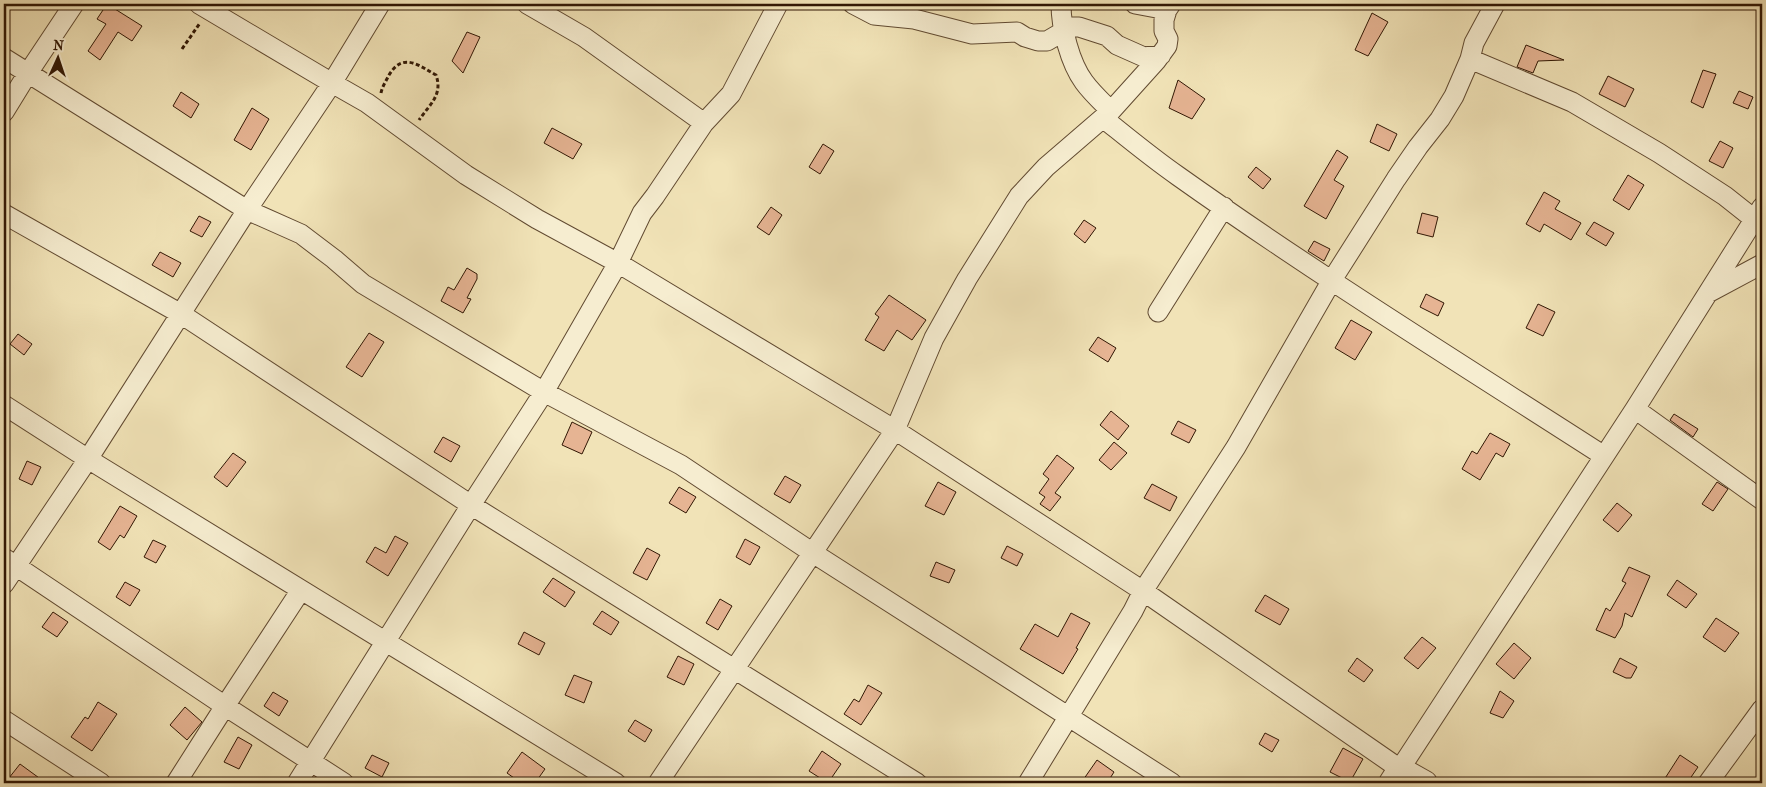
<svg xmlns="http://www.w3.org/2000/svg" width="1766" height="787" font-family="'IM FELL French Canon',serif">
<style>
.building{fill:#e6b493;stroke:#311704}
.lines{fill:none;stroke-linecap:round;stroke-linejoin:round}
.minor-casing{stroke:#614a31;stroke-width:21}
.tertiary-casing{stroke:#614a31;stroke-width:26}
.path{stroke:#311704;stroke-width:3;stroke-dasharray:4 2.5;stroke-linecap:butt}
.minor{stroke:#f6edd0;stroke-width:19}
.tertiary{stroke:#f6edd0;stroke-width:24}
</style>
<rect width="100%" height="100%" fill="#f1e3b7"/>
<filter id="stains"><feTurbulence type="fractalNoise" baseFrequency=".004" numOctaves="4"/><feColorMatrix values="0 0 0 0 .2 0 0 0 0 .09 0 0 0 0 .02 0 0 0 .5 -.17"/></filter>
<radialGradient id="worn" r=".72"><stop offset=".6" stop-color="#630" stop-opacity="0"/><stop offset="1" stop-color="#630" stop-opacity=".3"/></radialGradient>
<path class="building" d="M 107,4 L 142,26 L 132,41 L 118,32 L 100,60 L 88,51 L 106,24 L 97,19 Z
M 1372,13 L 1388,22 L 1368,56 L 1355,50 Z
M 467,32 L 480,37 L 463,73 L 452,61 Z
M 1526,45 L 1564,60 L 1538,61 L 1533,73 L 1517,67 Z
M 1703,70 L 1716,74 L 1703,108 L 1691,102 Z
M 1608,76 L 1634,89 L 1625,107 L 1599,94 Z
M 1178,80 L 1205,99 L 1192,119 L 1169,108 Z
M 1739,91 L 1753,97 L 1748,109 L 1733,103 Z
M 181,92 L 199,104 L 191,118 L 173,106 Z
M 252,108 L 269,119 L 251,150 L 234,140 Z
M 1377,124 L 1397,134 L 1389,151 L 1370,142 Z
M 552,128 L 582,144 L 573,159 L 544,143 Z
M 1720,141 L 1733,148 L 1723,168 L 1709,161 Z
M 823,144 L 834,151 L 820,174 L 809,167 Z
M 1337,150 L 1348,157 L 1334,180 L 1344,186 L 1326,219 L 1304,206 Z
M 1256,167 L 1271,179 L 1263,189 L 1248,177 Z
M 1628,175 L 1644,185 L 1629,210 L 1613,200 Z
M 1544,192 L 1560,201 L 1555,209 L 1581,223 L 1571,240 L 1544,224 L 1540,232 L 1526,224 Z
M 771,207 L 782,215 L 769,235 L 757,227 Z
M 1422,213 L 1438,217 L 1433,237 L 1417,233 Z
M 199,216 L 211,222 L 202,237 L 190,231 Z
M 1084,220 L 1096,228 L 1085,243 L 1074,234 Z
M 1594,222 L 1614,233 L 1606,246 L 1586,234 Z
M 1314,241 L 1330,249 L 1324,261 L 1308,251 Z
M 160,252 L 181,263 L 173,277 L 152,265 Z
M 467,268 L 477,274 L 477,279 L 467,298 L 471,299 L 463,313 L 441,301 L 448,287 L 454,290 Z
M 1426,294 L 1444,303 L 1438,316 L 1420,307 Z
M 889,295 L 926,320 L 912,340 L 897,330 L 884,351 L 865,340 L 879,317 L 875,314 Z
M 1538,304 L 1555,312 L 1543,336 L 1526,328 Z
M 1351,320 L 1372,332 L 1355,360 L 1335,348 Z
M 369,333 L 384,342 L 362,377 L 346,367 Z
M 18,334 L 32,344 L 24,355 L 10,344 Z
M 1098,337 L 1116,348 L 1108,362 L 1089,350 Z
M 1111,411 L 1129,426 L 1118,440 L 1100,425 Z
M 1674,414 L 1698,429 L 1693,437 L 1670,420 Z
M 1178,421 L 1196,430 L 1189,443 L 1171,434 Z
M 572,422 L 592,432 L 582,454 L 562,445 Z
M 1490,433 L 1510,444 L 1503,457 L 1496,453 L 1480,480 L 1462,469 L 1472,451 L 1477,454 Z
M 443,437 L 460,446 L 451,462 L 434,452 Z
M 1114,442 L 1127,453 L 1111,470 L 1099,460 Z
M 233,453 L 246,462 L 227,487 L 214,477 Z
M 1057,455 L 1074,468 L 1055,493 L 1061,497 L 1050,511 L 1040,504 L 1045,497 L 1039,493 L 1049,479 L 1043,474 Z
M 27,461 L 41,467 L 32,485 L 19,479 Z
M 785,476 L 801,485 L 790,503 L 774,494 Z
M 938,482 L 956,492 L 944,515 L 925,506 Z
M 1717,482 L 1728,489 L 1713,511 L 1702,504 Z
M 1152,484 L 1177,497 L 1170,511 L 1144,498 Z
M 679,487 L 696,497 L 686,513 L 669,503 Z
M 1617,503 L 1632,515 L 1618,532 L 1603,520 Z
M 120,506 L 137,516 L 124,538 L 120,535 L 110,550 L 98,542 Z
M 395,536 L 408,543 L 388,576 L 366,562 L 375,547 L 386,553 Z
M 745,539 L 760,547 L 750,565 L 736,557 Z
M 153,540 L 166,546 L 156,563 L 144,557 Z
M 1007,546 L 1023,554 L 1017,566 L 1001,558 Z
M 647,548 L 660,555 L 647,580 L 633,573 Z
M 936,562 L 955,570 L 949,583 L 930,576 Z
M 1629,567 L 1650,576 L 1632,617 L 1625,613 L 1622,626 L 1615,638 L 1596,630 L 1606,608 L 1610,611 L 1626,583 L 1622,581 Z
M 553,578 L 575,592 L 565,607 L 543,592 Z
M 1677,580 L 1697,594 L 1686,608 L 1667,595 Z
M 125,582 L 140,590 L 130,606 L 116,597 Z
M 1265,595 L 1289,609 L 1280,625 L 1255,611 Z
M 720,599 L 732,606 L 718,630 L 706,623 Z
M 602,611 L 619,622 L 611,635 L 593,624 Z
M 53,612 L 68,622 L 57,637 L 42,627 Z
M 1071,613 L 1090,623 L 1076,648 L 1078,649 L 1063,674 L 1020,649 L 1035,624 L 1058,637 Z
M 1716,618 L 1739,633 L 1725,652 L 1703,637 Z
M 524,632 L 545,643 L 539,655 L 518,644 Z
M 1422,637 L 1436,648 L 1418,669 L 1404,658 Z
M 1514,643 L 1531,658 L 1514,679 L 1496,664 Z
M 678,656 L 694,664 L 684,685 L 667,677 Z
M 1357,658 L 1373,670 L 1364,682 L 1348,671 Z
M 1620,658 L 1637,667 L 1631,678 L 1626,678 L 1613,672 Z
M 574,675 L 592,682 L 584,703 L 565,695 Z
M 868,685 L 882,693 L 861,725 L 844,714 L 854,699 L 859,702 Z
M 1500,691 L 1514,701 L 1503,718 L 1490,713 Z
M 273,692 L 288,701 L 279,716 L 264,706 Z
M 98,702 L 117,714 L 92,751 L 71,737 L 85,717 L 88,719 Z
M 185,707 L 202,722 L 187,740 L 170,725 Z
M 635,720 L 652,730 L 645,742 L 628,731 Z
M 1265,733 L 1279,740 L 1272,752 L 1259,744 Z
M 238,737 L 252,745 L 239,769 L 224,762 Z
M 1343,748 L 1363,759 L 1350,782 L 1330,772 Z
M 822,751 L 841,764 L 828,783 L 809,771 Z
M 522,752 L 545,769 L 535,783 L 521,783 L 507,773 Z
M 372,755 L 389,763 L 382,777 L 365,768 Z
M 1680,755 L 1698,767 L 1687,783 L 1662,783 Z
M 1097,760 L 1114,772 L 1107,783 L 1081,783 Z
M 20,764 L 46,783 L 5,783 Z"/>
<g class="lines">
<defs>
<path id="minor" d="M 199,4 L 332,83 L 367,103 L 466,175 L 537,219 L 618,263 L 895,430 L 1143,591 L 1400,769 L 1635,409 L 1762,207
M 527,4 L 584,37 L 704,123
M 853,4 L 874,15 L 914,19 L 972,34 L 1017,32 L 1025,37 L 1038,41 L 1047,41 L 1071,27 L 1079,27 L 1107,36 L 1117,45 L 1144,57 L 1161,55
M 1061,4 C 1061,28 1070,63 1084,82 C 1092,93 1102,102 1111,111
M 1135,4 L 1167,10
M 4,58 L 247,210 L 332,83 L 380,4
M 1470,59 L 1572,102 L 1659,153 L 1725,196 L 1754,219 L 1762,223
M 4,112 L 28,73 L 74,4
M 1103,118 C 1128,138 1152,158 1178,176 C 1316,274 1461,364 1604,456
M 4,214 L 181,314 L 471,505 L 917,783
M 1708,293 L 1762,264
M 1158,312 L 1224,207
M 4,405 L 88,459 L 616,783
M 1635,409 L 1762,500
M 4,558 L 225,706 L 344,783
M 4,584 L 88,459 L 247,210 L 301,234 L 334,259 L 363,284 L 544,392 L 681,465 L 813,553 L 1172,783
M 4,720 L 101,783
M 176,783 L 225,706 L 301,590
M 297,783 L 471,505 L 544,392 L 618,263 L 642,213 L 655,196 L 704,123 L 731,94 L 778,4
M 658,783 L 895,430 L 934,338 L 967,279 L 1019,196 L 1046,167 L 1111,111 L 1156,61 L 1167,46 L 1168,39 L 1164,31 L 1164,20 L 1167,10 L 1171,4
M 1028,783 L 1133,611 L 1143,591 L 1236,447 L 1332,280 L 1396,179 L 1418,147 L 1440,119 L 1454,96 L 1470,59 L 1474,43 L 1495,4
M 1708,783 L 1762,709"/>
<path id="tertiary" d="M 1391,783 L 1400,769 L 1425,783"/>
</defs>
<use href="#minor" class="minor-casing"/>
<use href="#tertiary" class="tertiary-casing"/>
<path class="path" d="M 182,49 L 200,23
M 381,93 C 382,87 386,81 389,75 C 403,52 418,65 436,75 C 443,95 430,104 419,120"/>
<use href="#minor" class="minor"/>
<use href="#tertiary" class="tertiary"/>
</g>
<rect width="1766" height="787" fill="none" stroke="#f1e3b7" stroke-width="20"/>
<rect x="5" y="5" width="1756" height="777" fill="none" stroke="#311704" stroke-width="2.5"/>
<rect x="10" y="10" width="1746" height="767" fill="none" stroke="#311704"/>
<g transform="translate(58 58) rotate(3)" stroke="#f6edd0" stroke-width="4" paint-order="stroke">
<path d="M0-4L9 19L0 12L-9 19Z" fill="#311704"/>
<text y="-8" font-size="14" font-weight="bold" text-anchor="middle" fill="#311704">N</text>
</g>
<rect width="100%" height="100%" filter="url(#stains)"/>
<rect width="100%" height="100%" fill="url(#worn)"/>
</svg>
